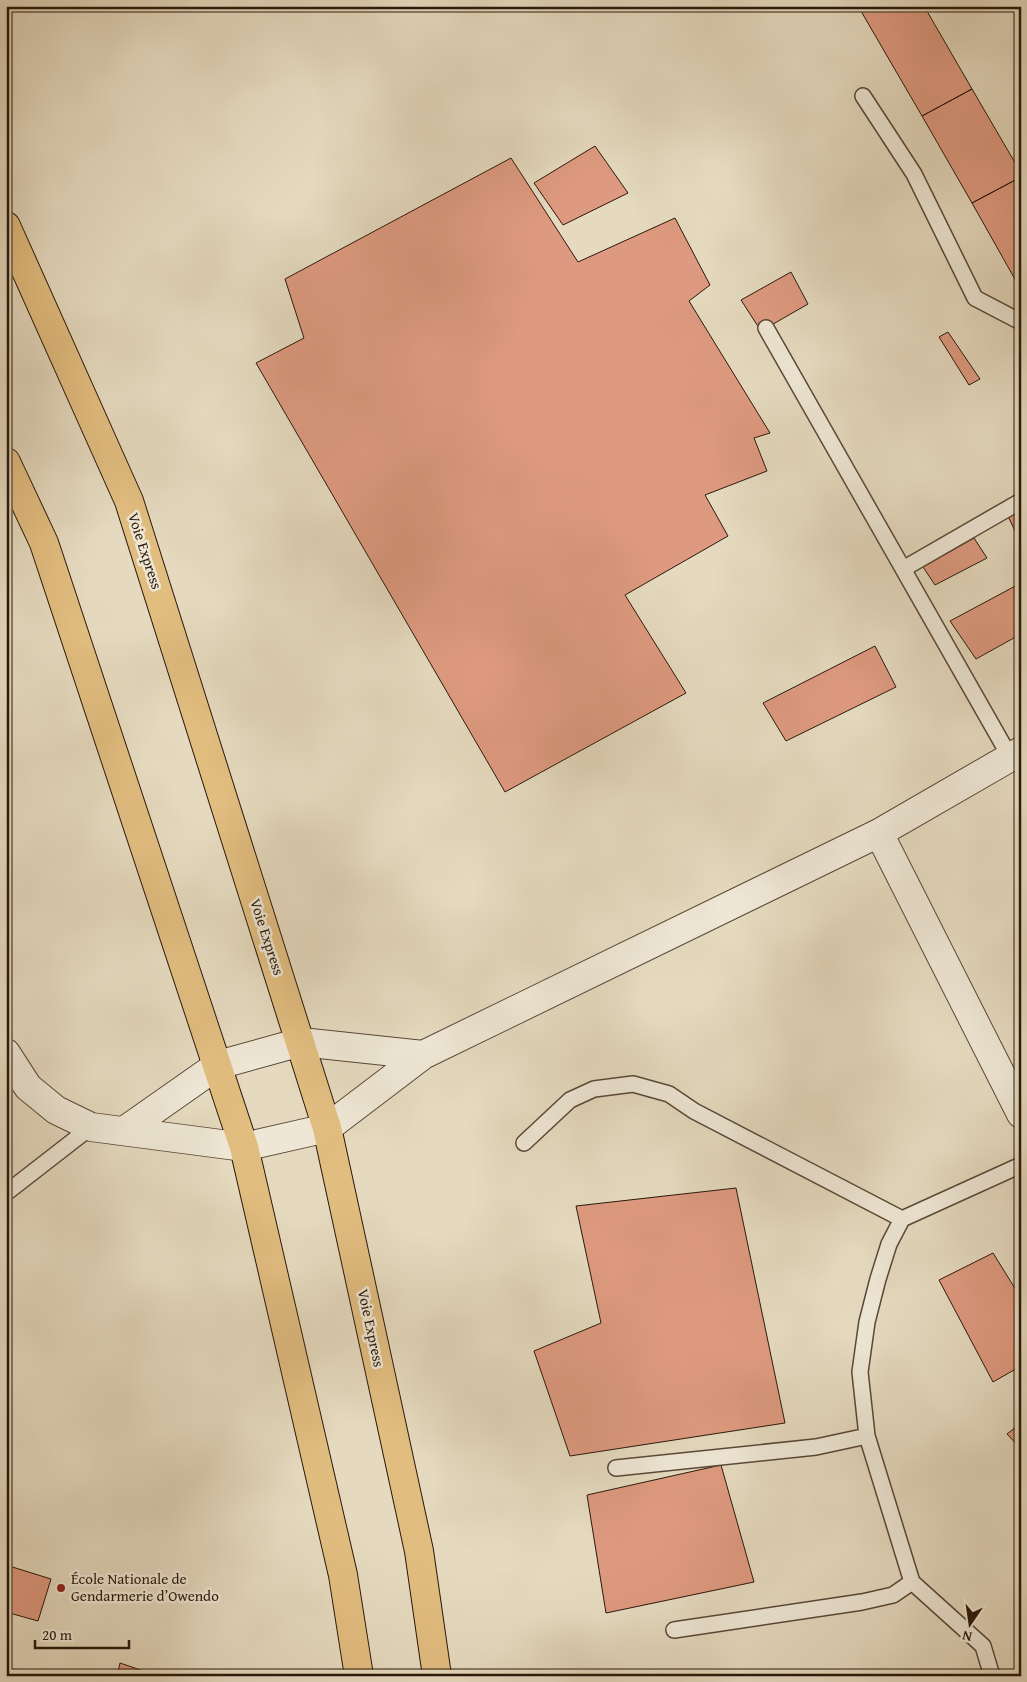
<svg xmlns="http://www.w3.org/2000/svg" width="1027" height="1682" font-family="'Gentium Book Plus',serif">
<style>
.building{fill:#de9a80;stroke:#2a180b}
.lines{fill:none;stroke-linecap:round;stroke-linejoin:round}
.service-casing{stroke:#594838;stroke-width:18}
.minor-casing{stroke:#594838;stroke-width:30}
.trunk-casing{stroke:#2a180b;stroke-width:30}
.service{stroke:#eee7d5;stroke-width:15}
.minor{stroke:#eee7d5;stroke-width:28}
.trunk{stroke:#e2bd80;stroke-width:28}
.poi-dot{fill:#8f2418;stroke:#eee7d5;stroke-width:2}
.labels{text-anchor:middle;stroke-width:5;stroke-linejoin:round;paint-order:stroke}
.street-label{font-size:15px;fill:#2a180b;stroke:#eee7d5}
.poi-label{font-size:15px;fill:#2a180b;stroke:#eee7d5;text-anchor:start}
</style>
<rect width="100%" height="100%" fill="#e5dabf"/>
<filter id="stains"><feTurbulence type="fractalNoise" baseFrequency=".004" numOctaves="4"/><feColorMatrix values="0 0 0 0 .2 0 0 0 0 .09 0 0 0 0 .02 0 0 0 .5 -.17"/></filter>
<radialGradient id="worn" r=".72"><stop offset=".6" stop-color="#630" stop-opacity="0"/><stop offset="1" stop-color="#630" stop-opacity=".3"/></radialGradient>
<path class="building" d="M 858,6 L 924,6 L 972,89 L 922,116 Z
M 972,89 L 1021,173 L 1021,177 L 972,203 L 922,116 Z
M 595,146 L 628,193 L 563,225 L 534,183 Z
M 511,158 L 578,262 L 675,218 L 710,285 L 689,301 L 770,433 L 754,438 L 767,471 L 705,495 L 728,536 L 625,595 L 686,693 L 505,792 L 256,363 L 304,338 L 285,279 Z
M 1021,177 L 1021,290 L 972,203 Z
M 791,272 L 808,304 L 761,331 L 741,300 Z
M 948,332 L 980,379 L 969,385 L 939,337 Z
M 1021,507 L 1021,531 L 1016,533 L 1007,514 Z
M 974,538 L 987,558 L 935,585 L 923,567 Z
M 1021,583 L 1021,634 L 976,659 L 950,621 Z
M 875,646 L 896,687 L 786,741 L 763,703 Z
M 736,1188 L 785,1423 L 570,1456 L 534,1351 L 601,1323 L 576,1206 Z
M 993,1253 L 1021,1298 L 1021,1366 L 993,1382 L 939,1280 Z
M 1021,1423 L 1021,1449 L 1007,1434 Z
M 721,1465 L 754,1582 L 606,1613 L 587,1495 Z
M 6,1565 L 51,1579 L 38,1621 L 6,1612 Z
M 120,1663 L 158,1676 L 117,1676 Z"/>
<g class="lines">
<defs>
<path id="service" d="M 863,96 L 914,174 L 975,298 L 1021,322
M 766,328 L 1010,757
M 903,569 L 1021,501
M 524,1143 L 570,1100 L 594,1089 L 633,1084 L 669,1094 L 694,1111 L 902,1219
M 6,1193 L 91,1127
M 616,1468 L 816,1447 L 867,1436
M 674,1630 L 862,1602 L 893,1595 L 912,1582
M 992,1676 L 983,1646 L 912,1582 L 867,1436 L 860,1372 L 867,1322 L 878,1279 L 889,1244 L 902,1219 L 1021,1165"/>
<path id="minor" d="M 879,833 L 1021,1114
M 6,1053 L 28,1087 L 56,1110 L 91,1127 L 244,1147 L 327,1128 L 423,1055 L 879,833 L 1021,751
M 124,1131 L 218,1065 L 301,1042 L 423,1055"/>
<path id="trunk" d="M 6,226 L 129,501 L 327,1128 L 419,1551 L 437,1676
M 6,462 L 44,543 L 244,1147 L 343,1575 L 359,1676"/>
</defs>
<use href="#service" class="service-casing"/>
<use href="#minor" class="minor-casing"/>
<use href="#trunk" class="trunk-casing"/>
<use href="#service" class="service"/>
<use href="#minor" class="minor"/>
<use href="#trunk" class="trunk"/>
</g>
<circle class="poi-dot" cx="61" cy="1588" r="5"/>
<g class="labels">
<g class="street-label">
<text transform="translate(145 551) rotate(72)" y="5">Voie Express</text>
<text transform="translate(267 937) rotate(72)" y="5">Voie Express</text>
<text transform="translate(371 1328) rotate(78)" y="5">Voie Express</text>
</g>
<g class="poi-label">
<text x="71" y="1584">École Nationale de<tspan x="71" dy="17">Gendarmerie d’Owendo</tspan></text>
</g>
</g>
<rect width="1027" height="1682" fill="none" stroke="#e5dabf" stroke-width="25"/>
<rect x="8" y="8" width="1012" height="1667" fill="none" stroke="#2a180b" stroke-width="2.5"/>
<rect x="12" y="12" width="1002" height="1657" fill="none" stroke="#2a180b"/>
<g transform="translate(970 1624) rotate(193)" stroke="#eee7d5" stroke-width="4" paint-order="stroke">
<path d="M0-4L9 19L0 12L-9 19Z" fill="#2a180b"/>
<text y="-8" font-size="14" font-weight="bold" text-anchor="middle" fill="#2a180b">N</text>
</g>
<path d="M35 1640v8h94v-8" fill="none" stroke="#2a180b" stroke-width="2.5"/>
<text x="42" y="1640" font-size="15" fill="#2a180b" stroke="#eee7d5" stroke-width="4" paint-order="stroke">20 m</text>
<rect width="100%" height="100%" filter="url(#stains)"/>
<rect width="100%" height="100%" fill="url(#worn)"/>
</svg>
